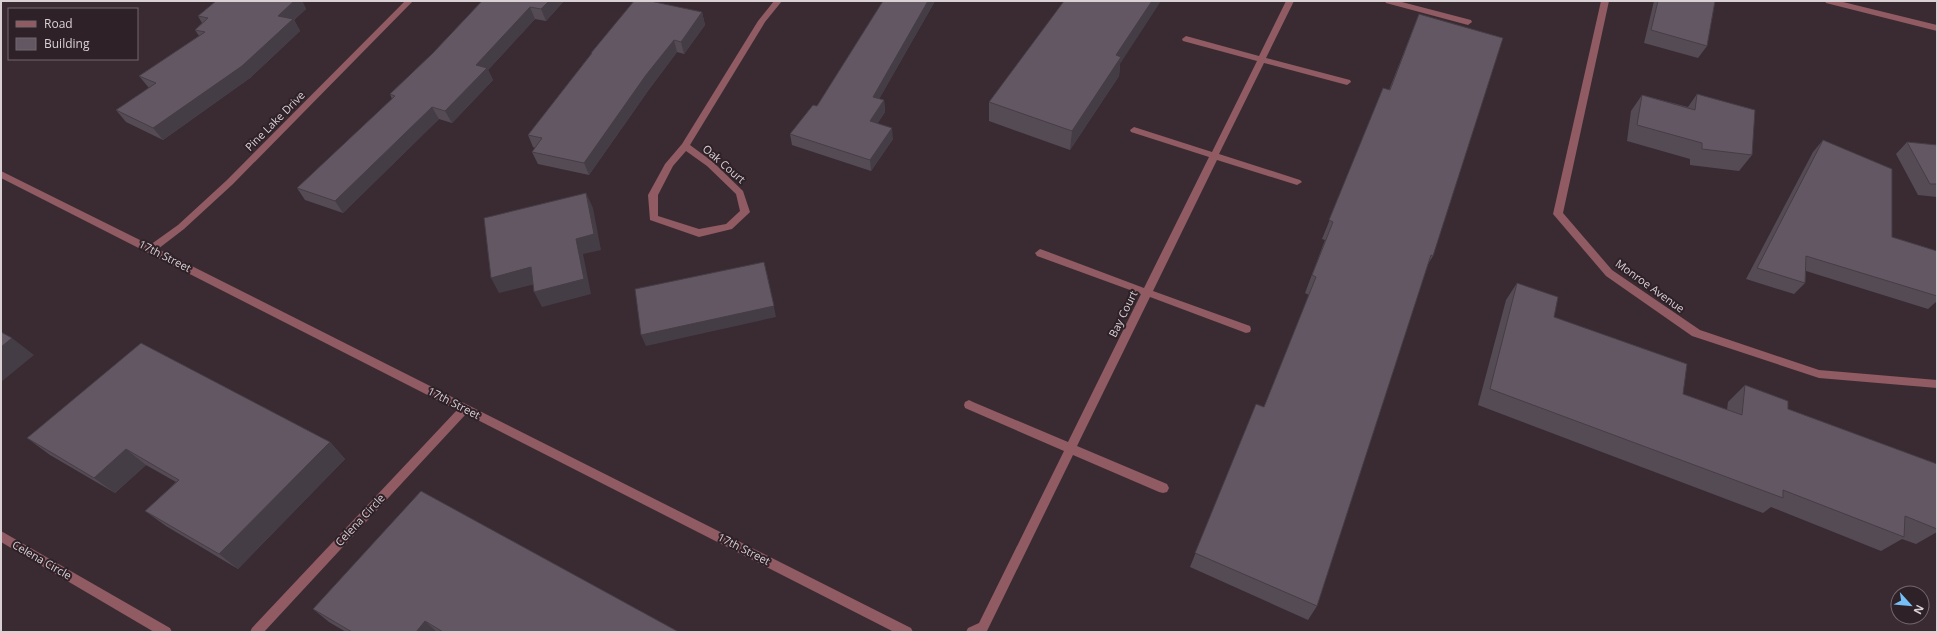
<svg xmlns="http://www.w3.org/2000/svg" width="1938" height="633" font-family="'Open Sans',sans-serif">
<style>
.lines{fill:none;stroke-linecap:round;stroke-linejoin:round}
.minor{fill:#905b63;fill-rule:evenodd}
.wall{fill:#554b55}
.shaded-wall{fill:#453d45}
.building{fill:#635763;stroke:#453d45}
.labels{text-anchor:middle;stroke-width:4;stroke-linejoin:round;paint-order:stroke}
.street-label{font-size:11px;fill:#dad1d5;stroke:#2f2128}
</style>
<rect width="100%" height="100%" fill="#3a2b32"/>
<g class="lines">
<path class="minor" d="M 405,1 L 413,1 L 233,184 L 184,229 L 158,249 L 911,628 L 913,632 L 894,632 L 466,414 L 264,632 L 250,632 L 252,628 L 457,410 L 1,178 L 1,171 L 150,245 L 178,225 L 227,180 Z
M 774,1 L 782,1 L 765,22 L 690,145 L 713,162 L 743,191 L 750,212 L 748,214 L 732,229 L 699,237 L 650,220 L 648,195 L 665,164 L 682,144 L 758,21 ZM 686,151 L 707,166 L 736,194 L 740,211 L 726,224 L 699,229 L 658,216 L 658,195 L 673,166 Z
M 1286,1 L 1294,1 L 1266,58 L 1350,80 L 1351,82 L 1347,85 L 1264,63 L 1219,154 L 1300,180 L 1302,182 L 1297,185 L 1217,160 L 1153,291 L 1250,326 L 1251,329 L 1250,332 L 1246,333 L 1150,297 L 1077,446 L 1167,484 L 1169,488 L 1167,492 L 1163,493 L 1159,492 L 1073,455 L 987,631 L 966,632 L 968,628 L 979,623 L 1064,451 L 965,408 L 964,405 L 965,402 L 969,400 L 973,402 L 1068,442 L 1141,294 L 1037,256 L 1035,253 L 1040,249 L 1043,250 L 1144,288 L 1209,157 L 1131,132 L 1130,130 L 1134,127 L 1212,152 L 1257,61 L 1183,41 L 1182,39 L 1186,36 L 1259,56 Z
M 1385,1 L 1398,1 L 1471,20 L 1472,22 L 1468,25 L 1386,3 Z
M 1601,1 L 1609,1 L 1563,213 L 1612,270 L 1700,330 L 1819,370 L 1937,380 L 1937,388 L 1819,378 L 1692,336 L 1606,276 L 1553,214 Z
M 1825,1 L 1839,1 L 1937,25 L 1937,31 L 1826,3 Z
M 1,531 L 170,628 L 172,632 L 154,632 L 1,542 Z"/>
</g>
<path class="wall" d="M 216,1 L 302,1 L 306,9 L 294,20 L 300,31 L 250,78 L 163,140 L 126,122 L 116,110 L 149,88 L 139,76 L 199,36 L 195,30 L 202,23 L 198,16 Z
M 482,1 L 564,1 L 546,21 L 535,19 L 488,70 L 493,80 L 452,123 L 439,119 L 343,213 L 305,200 L 297,188 L 392,99 L 390,94 L 433,53 Z
M 883,1 L 935,1 L 879,99 L 884,100 L 885,112 L 877,124 L 893,139 L 871,171 L 792,145 L 790,134 L 817,106 Z
M 1654,1 L 1715,1 L 1707,46 L 1698,58 L 1644,43 Z
M 702,12 L 705,25 L 684,54 L 677,52 L 650,88 L 589,175 L 538,164 L 532,152 L 535,148 L 533,147 L 528,135 L 591,54 L 591,53 Z
M 1419,14 L 1433,256 L 1427,266 L 1317,606 L 1308,620 L 1190,567 L 1256,404 L 1264,407 L 1309,295 L 1305,293 L 1325,240 L 1322,239 L 1383,88 L 1389,90 Z
M 1120,64 L 1119,76 L 1070,150 L 989,121 L 989,102 Z
M 1697,94 L 1752,155 L 1739,171 L 1690,165 L 1690,159 L 1627,141 L 1631,111 L 1642,95 L 1688,107 Z
M 1823,140 L 1892,237 L 1937,251 L 1937,301 L 1928,309 L 1806,271 L 1805,283 L 1794,294 L 1746,279 L 1813,152 Z
M 1907,142 L 1937,145 L 1937,197 L 1918,195 L 1896,154 Z
M 1517,283 L 1554,317 L 1683,394 L 1727,410 L 1728,402 L 1745,385 L 1788,409 L 1937,464 L 1937,532 L 1916,544 L 1902,539 L 1881,551 L 1771,507 L 1763,513 L 1478,405 L 1506,300 Z
M 27,438 L 330,442 L 345,459 L 238,569 L 166,526 L 145,511 L 176,482 L 146,465 L 115,493 L 50,455 Z
M 313,609 L 679,632 L 346,632 L 329,622 Z"/>
<path class="shaded-wall" d="M 294,1 L 302,1 L 306,9 L 294,20 L 300,31 L 250,78 L 163,140 L 153,128 Z
M 549,1 L 564,1 L 546,21 L 541,9 Z
M 928,1 L 935,1 L 874,108 L 873,97 Z
M 1152,1 L 1161,1 L 1120,64 L 1119,76 L 1070,150 L 1072,131 L 1116,55 Z
M 530,7 L 535,19 L 488,70 L 493,80 L 452,123 L 445,111 L 476,65 Z
M 702,12 L 705,25 L 684,54 L 681,42 Z
M 674,40 L 677,52 L 650,88 L 589,175 L 584,163 L 646,75 Z
M 884,100 L 885,112 L 871,133 L 870,121 Z
M 432,107 L 439,119 L 343,213 L 335,201 Z
M 892,128 L 893,139 L 871,171 L 870,160 Z
M 586,193 L 593,208 L 601,250 L 583,254 L 591,294 L 542,307 L 534,292 L 576,239 Z
M 531,267 L 539,283 L 499,293 L 491,278 Z
M 767,273 L 776,317 L 646,346 L 641,335 Z
M 12,338 L 34,355 L 1,382 L 1,347 Z
M 330,442 L 345,459 L 238,569 L 219,554 Z
M 126,449 L 146,465 L 115,493 L 94,478 Z
M 425,621 L 437,632 L 416,632 Z"/>
<path class="building" d="M 216,1 L 294,1 L 278,16 L 293,19 L 242,66 L 153,128 L 116,110 L 156,83 L 139,76 L 205,32 L 195,30 L 208,18 L 198,16 Z
M 482,1 L 549,1 L 541,9 L 530,7 L 476,65 L 487,68 L 445,111 L 432,107 L 335,201 L 297,188 L 395,96 L 390,94 L 433,53 Z
M 634,1 L 650,1 L 702,12 L 681,42 L 674,40 L 646,75 L 584,163 L 532,152 L 542,138 L 528,135 L 592,53 L 591,53 Z
M 883,1 L 928,1 L 873,97 L 884,100 L 870,121 L 892,128 L 870,160 L 790,134 L 813,105 L 817,106 Z
M 1064,1 L 1152,1 L 1116,55 L 1121,57 L 1072,131 L 989,102 Z
M 1658,1 L 1715,1 L 1707,46 L 1651,30 Z
M 1419,14 L 1503,38 L 1433,256 L 1431,255 L 1317,606 L 1195,553 L 1256,404 L 1264,407 L 1316,277 L 1312,275 L 1333,222 L 1329,220 L 1383,88 L 1390,90 Z
M 1697,94 L 1755,110 L 1752,155 L 1702,149 L 1702,143 L 1637,125 L 1642,95 L 1695,110 Z
M 1823,140 L 1892,169 L 1892,237 L 1937,251 L 1937,296 L 1806,256 L 1805,283 L 1757,268 Z
M 1907,142 L 1937,145 L 1937,184 L 1930,184 Z
M 586,193 L 594,234 L 576,239 L 584,279 L 534,292 L 531,267 L 491,278 L 484,218 Z
M 764,262 L 774,306 L 641,335 L 635,289 Z
M 1517,283 L 1558,297 L 1554,317 L 1687,364 L 1683,394 L 1742,415 L 1745,385 L 1788,401 L 1788,409 L 1937,464 L 1937,529 L 1905,516 L 1904,537 L 1783,490 L 1783,498 L 1490,389 Z
M 1,332 L 12,338 L 1,347 Z
M 141,343 L 330,442 L 219,554 L 145,511 L 179,480 L 126,449 L 94,478 L 27,438 Z
M 421,491 L 677,631 L 679,632 L 443,632 L 425,621 L 416,632 L 352,632 L 313,609 Z"/>
<g class="labels">
<g class="street-label">
<text transform="translate(275 121) rotate(-45)" y="4">Pine Lake Drive</text>
<text transform="translate(724 164) rotate(41)" y="4">Oak Court</text>
<text transform="translate(165 256) rotate(27)" y="4">17th Street</text>
<text transform="translate(1650 286) rotate(36)" y="4">Monroe Avenue</text>
<text transform="translate(1123 314) rotate(-64)" y="4">Bay Court</text>
<text transform="translate(454 403) rotate(27)" y="4">17th Street</text>
<text transform="translate(360 520) rotate(-47)" y="4">Celena Circle</text>
<text transform="translate(744 549) rotate(27)" y="4">17th Street</text>
<text transform="translate(42 560) rotate(30)" y="4">Celena Circle</text>
</g>
</g>
<rect width="1938" height="633" fill="none" stroke="#dad1d5" stroke-width="4"/>
<rect x="8" y="8" width="130" height="52" fill="#2f2128" stroke="#73676d"/>
<rect x="16" y="21" width="20" height="6" fill="#905b63" stroke="#73676d"/>
<text x="44" y="28" font-size="12" fill="#dad1d5">Road</text>
<rect x="16" y="38" width="20" height="12" fill="#635763" stroke="#73676d"/>
<text x="44" y="48" font-size="12" fill="#dad1d5">Building</text>
<g transform="translate(1910 605) rotate(117)"><circle r="19" fill="#2f2128" stroke="#73676d"/>
<path d="M0-3L7 15L0 10L-7 15Z" fill="#75c0f6"/>
<text y="-6" font-size="11" font-weight="bold" text-anchor="middle" fill="#dad1d5">N</text>
</g>
</svg>
